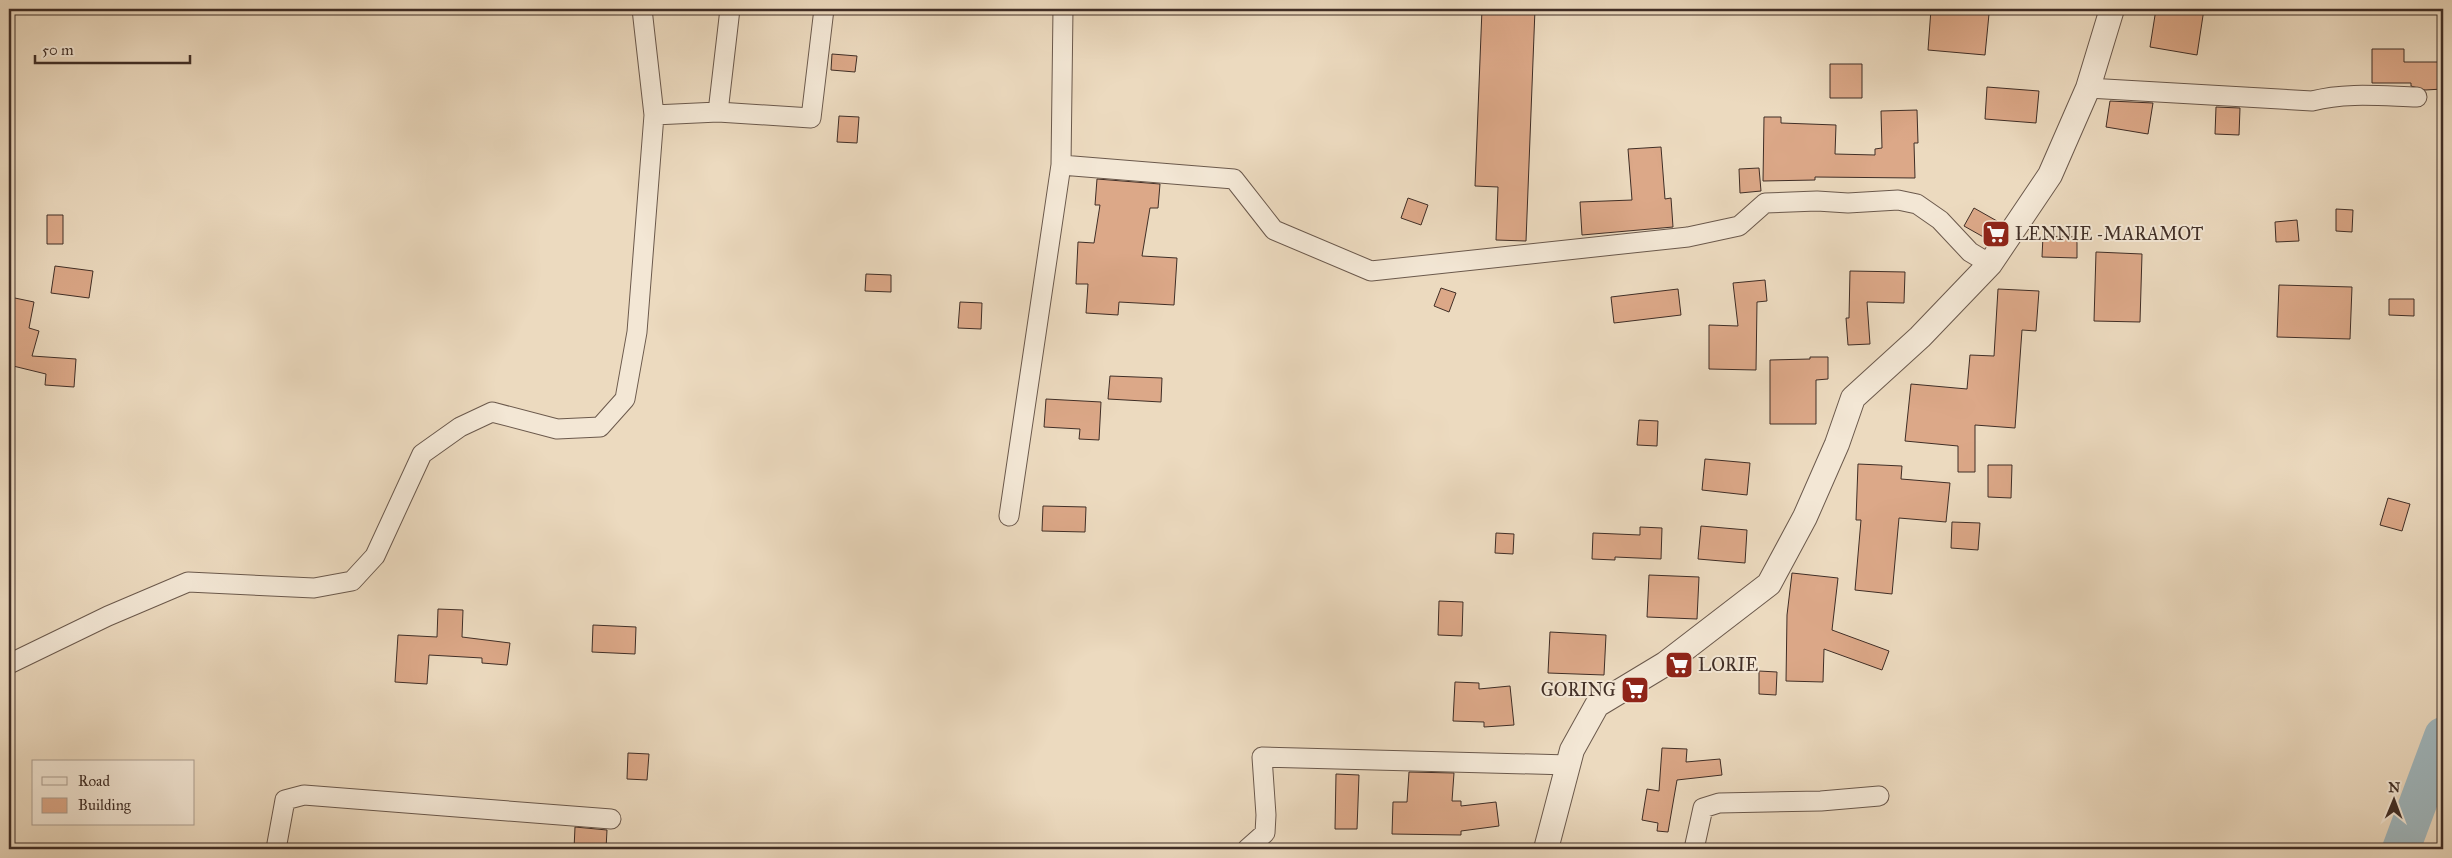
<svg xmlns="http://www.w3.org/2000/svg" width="2452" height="858" font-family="'IM FELL Great Primer',serif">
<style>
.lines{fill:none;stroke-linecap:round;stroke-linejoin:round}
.river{stroke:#9fb7be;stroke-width:38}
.building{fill:#dca888;stroke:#402e26}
.minor-casing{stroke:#6b594c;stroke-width:21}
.tertiary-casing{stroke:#6b594c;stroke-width:26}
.minor{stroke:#f3e7d5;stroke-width:19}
.tertiary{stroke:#f3e7d5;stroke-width:24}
.labels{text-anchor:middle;stroke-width:4;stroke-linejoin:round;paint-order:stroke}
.poi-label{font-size:18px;fill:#402e26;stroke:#f3e7d5;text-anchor:start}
</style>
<rect width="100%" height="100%" fill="#ecdabf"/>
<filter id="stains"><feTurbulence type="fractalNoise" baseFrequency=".004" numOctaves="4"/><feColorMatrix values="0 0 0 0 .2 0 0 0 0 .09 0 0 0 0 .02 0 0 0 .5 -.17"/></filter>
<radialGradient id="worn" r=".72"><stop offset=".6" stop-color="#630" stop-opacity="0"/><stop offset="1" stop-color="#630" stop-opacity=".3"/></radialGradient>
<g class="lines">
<path class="river" d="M 2401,849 L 2443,736"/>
</g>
<path class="building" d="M 1482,9 L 1535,9 L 1526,241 L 1496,240 L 1498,187 L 1475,186 Z
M 1931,9 L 1989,14 L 1985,55 L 1928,50 Z
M 2156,9 L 2204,9 L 2197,55 L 2150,47 Z
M 2372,49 L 2404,49 L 2404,62 L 2443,62 L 2443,89 L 2425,90 L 2411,86 L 2411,83 L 2372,83 Z
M 832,54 L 857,56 L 855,72 L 831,70 Z
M 1830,64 L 1862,64 L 1862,98 L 1830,98 Z
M 1987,87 L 2039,91 L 2036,123 L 1985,119 Z
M 2110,101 L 2153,103 L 2148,134 L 2106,127 Z
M 2216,107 L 2240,108 L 2239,135 L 2215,134 Z
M 1917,110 L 1918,143 L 1914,143 L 1915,178 L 1815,177 L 1815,180 L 1763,181 L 1764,117 L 1781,117 L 1781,123 L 1836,125 L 1835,154 L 1875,155 L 1875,149 L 1882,148 L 1881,111 Z
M 839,116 L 859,117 L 857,143 L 837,142 Z
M 1661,147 L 1665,199 L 1671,198 L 1673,227 L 1582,235 L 1580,202 L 1632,200 L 1628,149 Z
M 1759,168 L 1761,191 L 1740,193 L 1739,169 Z
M 1097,179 L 1160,184 L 1158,208 L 1150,208 L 1142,256 L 1177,258 L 1174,305 L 1119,302 L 1118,315 L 1086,313 L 1088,284 L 1076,284 L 1078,242 L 1094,243 L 1100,205 L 1095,205 Z
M 1408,198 L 1428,205 L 1421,225 L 1401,218 Z
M 1974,208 L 1997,221 L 1987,239 L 1964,226 Z
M 2336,209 L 2353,210 L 2352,232 L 2336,231 Z
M 47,215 L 63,215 L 63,244 L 47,244 Z
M 2297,220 L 2299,241 L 2276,242 L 2275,222 Z
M 2043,236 L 2077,237 L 2077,258 L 2042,257 Z
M 2096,252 L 2142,254 L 2140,322 L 2094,321 Z
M 55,266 L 93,271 L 89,298 L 51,293 Z
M 1850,271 L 1905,272 L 1904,303 L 1867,302 L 1870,344 L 1848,345 L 1846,318 L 1849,318 Z
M 866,274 L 891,275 L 891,292 L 865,291 Z
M 1765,280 L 1767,301 L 1757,302 L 1756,370 L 1709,369 L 1709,325 L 1738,326 L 1733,283 Z
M 2279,285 L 2352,287 L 2350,339 L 2277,337 Z
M 1441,288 L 1456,293 L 1449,312 L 1434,306 Z
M 1678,289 L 1681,315 L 1614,323 L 1611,297 Z
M 1998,289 L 2039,291 L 2036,331 L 2022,330 L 2015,428 L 1975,425 L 1975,472 L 1958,472 L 1958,446 L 1905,441 L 1911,384 L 1967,389 L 1970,355 L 1994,356 Z
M 10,297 L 34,302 L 29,328 L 39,331 L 32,356 L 76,359 L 74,387 L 45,385 L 46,374 L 9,365 Z
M 2389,299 L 2414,299 L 2414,316 L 2389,315 Z
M 960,302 L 982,303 L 981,329 L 958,328 Z
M 1810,357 L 1828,357 L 1828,379 L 1816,380 L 1816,424 L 1770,424 L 1770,360 L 1810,359 Z
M 1110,376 L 1162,378 L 1161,402 L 1108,399 Z
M 1046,399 L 1101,402 L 1099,440 L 1079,439 L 1080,429 L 1044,427 Z
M 1639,420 L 1658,421 L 1657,446 L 1637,445 Z
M 1705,459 L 1750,463 L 1747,495 L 1702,490 Z
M 1858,464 L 1902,466 L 1901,479 L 1950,483 L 1946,522 L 1899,518 L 1892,594 L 1855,590 L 1861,520 L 1856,520 Z
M 1988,465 L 2012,465 L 2011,498 L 1988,497 Z
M 2388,498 L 2410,504 L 2402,531 L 2380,525 Z
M 1043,506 L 1086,507 L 1085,532 L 1042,531 Z
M 1952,522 L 1980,523 L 1978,550 L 1951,548 Z
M 1701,526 L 1747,530 L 1745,563 L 1698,559 Z
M 1640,527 L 1662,528 L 1661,559 L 1615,557 L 1615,560 L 1592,559 L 1593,533 L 1640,535 Z
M 1496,533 L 1514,534 L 1513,554 L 1495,553 Z
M 1792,573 L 1838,578 L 1832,630 L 1889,651 L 1882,670 L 1824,649 L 1823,682 L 1786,681 L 1787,615 Z
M 1649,575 L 1699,577 L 1697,619 L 1647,617 Z
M 1439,601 L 1463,602 L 1462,636 L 1438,635 Z
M 438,609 L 463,610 L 462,637 L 510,643 L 507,665 L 482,663 L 482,658 L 429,655 L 427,684 L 395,682 L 398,635 L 437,637 Z
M 593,625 L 636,627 L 635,654 L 592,652 Z
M 1550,632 L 1606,635 L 1604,675 L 1548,673 Z
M 1759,671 L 1777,672 L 1776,695 L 1759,694 Z
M 1455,682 L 1479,683 L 1479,689 L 1510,686 L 1514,725 L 1484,727 L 1484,722 L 1453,721 Z
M 1662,748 L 1687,749 L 1686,762 L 1720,759 L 1722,775 L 1677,780 L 1668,832 L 1657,831 L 1658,823 L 1642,820 L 1647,789 L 1659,791 Z
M 628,753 L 649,754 L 647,780 L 627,779 Z
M 1409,772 L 1454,773 L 1452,801 L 1461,801 L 1461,806 L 1496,802 L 1499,826 L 1461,831 L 1461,835 L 1392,834 L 1393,802 L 1407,802 Z
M 1336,774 L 1359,775 L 1357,829 L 1335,829 Z
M 575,827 L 607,830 L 606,849 L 574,849 Z"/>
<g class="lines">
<defs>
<path id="minor" d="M 1063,9 L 1061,165 L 1234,179 L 1274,230 L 1371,271 L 1688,237 L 1739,226 L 1765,203 L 1817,201 L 1848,203 L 1898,200 L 1917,204 L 1940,220 L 1970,252 L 1990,264
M 2088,88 L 2312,101 C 2346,92 2382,96 2417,97
M 718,112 L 730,9
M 654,115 L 718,112 L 811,118 L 824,9
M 1009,516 L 1061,165
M 9,664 L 108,616 L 188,582 L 314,588 L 352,581 L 375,556 L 422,454 L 460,427 L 492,412 L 557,429 L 600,427 L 625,399 L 637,332 L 654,115 L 642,9
M 276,849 L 285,800 L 304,795 L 611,819
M 1247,849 L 1265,833 L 1266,815 L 1262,757 L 1569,765
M 1694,849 L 1703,808 L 1719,803 L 1821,801 L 1879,796"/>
<path id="tertiary" d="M 1546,849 L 1572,750 L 1597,705 L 1665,664 L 1769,584 L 1805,517 L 1837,444 L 1853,398 L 1920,337 L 1990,264 L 2050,175 L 2088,88 L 2112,9"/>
</defs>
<use href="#minor" class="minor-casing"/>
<use href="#tertiary" class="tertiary-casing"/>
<use href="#minor" class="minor"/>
<use href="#tertiary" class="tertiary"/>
</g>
<defs>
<symbol id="supermarket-square" viewBox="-11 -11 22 22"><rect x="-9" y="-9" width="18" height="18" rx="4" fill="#8f2418" stroke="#f3e7d5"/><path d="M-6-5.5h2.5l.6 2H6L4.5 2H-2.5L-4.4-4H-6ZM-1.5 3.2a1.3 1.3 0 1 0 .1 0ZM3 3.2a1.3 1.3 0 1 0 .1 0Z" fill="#fff"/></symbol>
</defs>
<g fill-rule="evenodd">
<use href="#supermarket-square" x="1980" y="218" width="32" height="32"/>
<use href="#supermarket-square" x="1663" y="649" width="32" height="32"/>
<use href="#supermarket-square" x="1619" y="674" width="32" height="32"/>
</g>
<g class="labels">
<g class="poi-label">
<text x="2015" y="240">LENNIE -MARAMOT</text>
<text x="1698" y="671">LORIE</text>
<text x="1616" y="696" text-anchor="end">GORING</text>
</g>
</g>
<rect width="2452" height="858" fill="none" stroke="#ecdabf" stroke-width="30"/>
<rect x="10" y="10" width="2432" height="838" fill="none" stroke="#402e26" stroke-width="2.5"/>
<rect x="15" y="15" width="2422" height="828" fill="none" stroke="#402e26"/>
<rect x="32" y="760" width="162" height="65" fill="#f3e7d5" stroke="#ab9d8f"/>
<rect x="42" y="777" width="25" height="8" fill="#f3e7d5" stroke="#ab9d8f"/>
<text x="78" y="786" font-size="15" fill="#402e26">Road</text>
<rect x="42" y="798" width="25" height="15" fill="#dca888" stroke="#ab9d8f"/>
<text x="78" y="810" font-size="15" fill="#402e26">Building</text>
<g transform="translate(2394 800) rotate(1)" stroke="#f3e7d5" stroke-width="4" paint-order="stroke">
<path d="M0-4L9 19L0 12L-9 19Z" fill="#402e26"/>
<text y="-8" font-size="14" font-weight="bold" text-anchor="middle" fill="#402e26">N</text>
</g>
<path d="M35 55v8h155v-8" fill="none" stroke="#402e26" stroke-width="2.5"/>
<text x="42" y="55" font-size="15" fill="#402e26" stroke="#f3e7d5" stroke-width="4" paint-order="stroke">50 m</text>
<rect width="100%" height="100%" filter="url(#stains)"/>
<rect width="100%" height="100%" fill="url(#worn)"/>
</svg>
